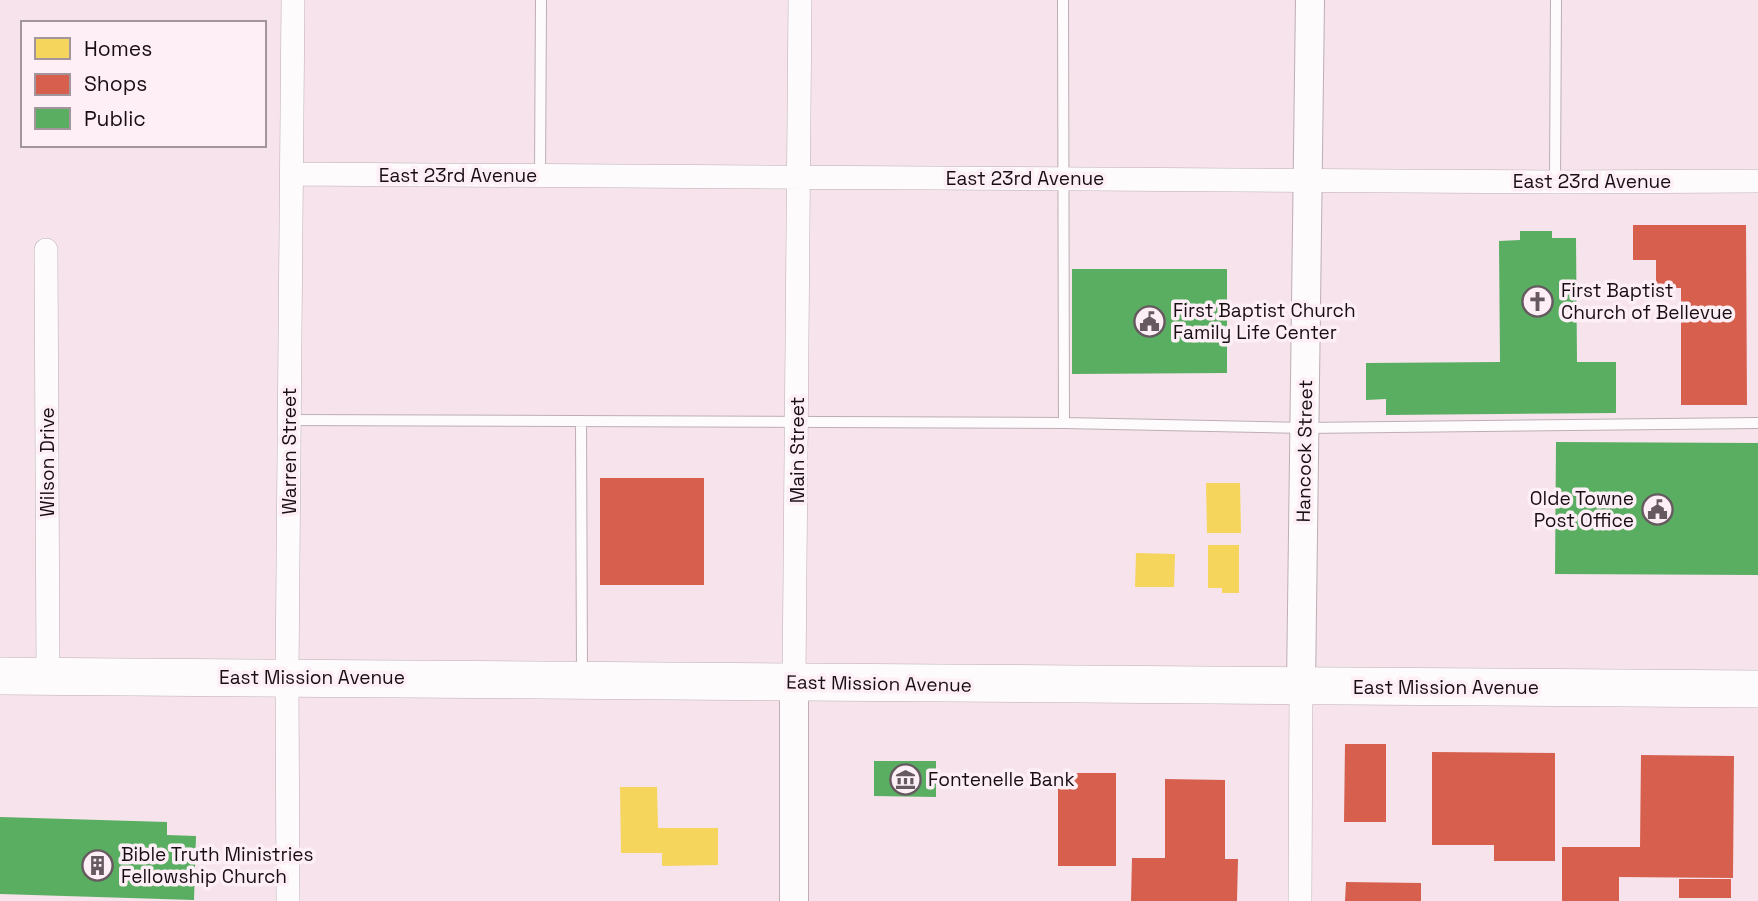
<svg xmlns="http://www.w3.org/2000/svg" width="1758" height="901" font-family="'Space Grotesk',sans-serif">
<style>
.homes{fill:#f6d55c}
.shops{fill:#d6604d}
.public{fill:#5aae61}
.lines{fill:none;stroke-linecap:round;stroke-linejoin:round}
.service-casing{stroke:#bdaeb5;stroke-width:12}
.minor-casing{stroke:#bdaeb5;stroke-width:24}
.tertiary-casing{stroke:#bdaeb5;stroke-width:30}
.primary-casing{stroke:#bdaeb5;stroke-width:38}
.service{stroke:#fefbfc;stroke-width:10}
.minor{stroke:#fefbfc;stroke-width:23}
.tertiary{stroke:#fefbfc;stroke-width:28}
.primary{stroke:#fefbfc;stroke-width:37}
.labels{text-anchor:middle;stroke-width:7;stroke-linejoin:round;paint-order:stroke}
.street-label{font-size:19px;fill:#190e14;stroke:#fdeff5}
.poi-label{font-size:19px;fill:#190e14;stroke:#fdeff5;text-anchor:start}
</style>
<rect width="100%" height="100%" fill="#f6e3ec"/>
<path class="homes" d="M 1206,483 L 1240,483 L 1241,533 L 1207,533 Z
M 1208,545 L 1239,545 L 1239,593 L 1222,593 L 1222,588 L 1208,588 Z
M 1136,553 L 1175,554 L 1174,587 L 1135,587 Z
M 620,787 L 657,787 L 658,828 L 718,828 L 718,865 L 662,866 L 662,853 L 621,853 Z"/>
<path class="shops" d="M 1633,225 L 1746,225 L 1747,405 L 1681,405 L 1681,288 L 1656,288 L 1656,260 L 1633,260 Z
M 600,478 L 704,478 L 704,585 L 600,585 Z
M 1345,744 L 1386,744 L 1386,822 L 1344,822 Z
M 1432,752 L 1555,753 L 1555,861 L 1494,861 L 1494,845 L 1432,845 Z
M 1641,755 L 1734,756 L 1733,878 L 1619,877 L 1619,901 L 1562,901 L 1562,847 L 1640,847 Z
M 1058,773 L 1116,773 L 1116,866 L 1058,866 Z
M 1165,779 L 1225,780 L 1225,859 L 1238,859 L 1237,901 L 1131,901 L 1132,858 L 1165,858 Z
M 1679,879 L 1731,879 L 1731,898 L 1679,898 Z
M 1346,882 L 1421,883 L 1421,901 L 1345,901 Z"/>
<path class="public" d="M 1520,231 L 1552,231 L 1552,238 L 1576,238 L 1577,362 L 1616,362 L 1616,413 L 1386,415 L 1386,399 L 1366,400 L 1366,363 L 1500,362 L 1499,241 L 1520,240 Z
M 1072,269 L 1227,269 L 1227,373 L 1072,374 Z
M 1556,442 L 1758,443 L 1758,575 L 1555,574 Z
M 874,761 L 936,761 L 936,797 L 874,796 Z
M 0,817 L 167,822 L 167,835 L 196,836 L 194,900 L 0,894 Z"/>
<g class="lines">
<defs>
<path id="service" d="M 1063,0 L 1064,423
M 540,175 L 541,0
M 1555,182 L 1556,0
M 289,420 L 1064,423 L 1304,428 L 1758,423
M 581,422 L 582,674"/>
<path id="minor" d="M 292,174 L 1555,182 L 1758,181
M 46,250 L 48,675
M 794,683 L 800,0
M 288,901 L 287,677 L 293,0
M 1300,901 L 1301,686"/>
<path id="tertiary" d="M 1301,686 L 1310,0
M 794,901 L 794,683"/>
<path id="primary" d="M 0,676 L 1758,689"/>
</defs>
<use href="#service" class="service-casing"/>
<use href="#minor" class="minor-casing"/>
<use href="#tertiary" class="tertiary-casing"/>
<use href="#primary" class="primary-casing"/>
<use href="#service" class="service"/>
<use href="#minor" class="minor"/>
<use href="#tertiary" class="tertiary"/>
<use href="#primary" class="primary"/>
</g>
<defs>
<symbol id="church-ring" viewBox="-11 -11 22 22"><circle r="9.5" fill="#fdeff5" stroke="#665960" stroke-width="1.5"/><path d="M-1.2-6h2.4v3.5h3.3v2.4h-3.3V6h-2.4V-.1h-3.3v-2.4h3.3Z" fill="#665960"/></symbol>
<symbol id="civic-ring" viewBox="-11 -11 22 22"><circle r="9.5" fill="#fdeff5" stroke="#665960" stroke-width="1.5"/><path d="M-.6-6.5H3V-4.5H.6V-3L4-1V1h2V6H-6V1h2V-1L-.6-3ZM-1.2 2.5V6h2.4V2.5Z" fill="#665960"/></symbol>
<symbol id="museum-ring" viewBox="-11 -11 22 22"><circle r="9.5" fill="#fdeff5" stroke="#665960" stroke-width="1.5"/><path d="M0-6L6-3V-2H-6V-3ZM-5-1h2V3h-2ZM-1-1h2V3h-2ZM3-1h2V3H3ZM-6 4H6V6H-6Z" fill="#665960"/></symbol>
<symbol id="building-ring" viewBox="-11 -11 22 22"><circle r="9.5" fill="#fdeff5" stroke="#665960" stroke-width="1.5"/><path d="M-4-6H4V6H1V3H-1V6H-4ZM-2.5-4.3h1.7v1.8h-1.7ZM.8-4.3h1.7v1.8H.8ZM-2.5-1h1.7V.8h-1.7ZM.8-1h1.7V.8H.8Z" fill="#665960"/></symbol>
</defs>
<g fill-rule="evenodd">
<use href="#church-ring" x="1520" y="284" width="35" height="35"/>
<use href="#civic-ring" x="1132" y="304" width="35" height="35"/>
<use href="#civic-ring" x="1640" y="492" width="35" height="35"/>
<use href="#museum-ring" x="888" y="762" width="35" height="35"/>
<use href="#building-ring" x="80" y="848" width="35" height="35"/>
</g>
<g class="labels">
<g class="street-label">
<text x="458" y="182">East 23rd Avenue</text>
<text x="1025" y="185">East 23rd Avenue</text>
<text x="1592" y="188">East 23rd Avenue</text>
<text transform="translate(797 450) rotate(-90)" y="7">Main Street</text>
<text transform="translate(289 451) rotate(-90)" y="7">Warren Street</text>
<text transform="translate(1304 451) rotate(-89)" y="7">Hancock Street</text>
<text transform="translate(47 462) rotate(-90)" y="7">Wilson Drive</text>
<text x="312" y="684">East Mission Avenue</text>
<text transform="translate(879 683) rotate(1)" y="7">East Mission Avenue</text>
<text x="1446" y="694">East Mission Avenue</text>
</g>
<g class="poi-label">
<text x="1561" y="297">First Baptist<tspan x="1561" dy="22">Church of Bellevue</tspan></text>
<text x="1173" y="317">First Baptist Church<tspan x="1173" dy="22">Family Life Center</tspan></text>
<text x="1634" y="505" text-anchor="end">Olde Towne<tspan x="1634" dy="22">Post Office</tspan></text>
<text x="928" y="786">Fontenelle Bank</text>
<text x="121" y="861">Bible Truth Ministries<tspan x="121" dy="22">Fellowship Church</tspan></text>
</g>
</g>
<rect x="21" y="21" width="245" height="126" fill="#fdeff5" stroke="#a2959b" stroke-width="2"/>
<rect x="35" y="38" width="35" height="21" fill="#f6d55c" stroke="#a2959b" stroke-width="2"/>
<text x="84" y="56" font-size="21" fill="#190e14">Homes</text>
<rect x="35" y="74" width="35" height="21" fill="#d6604d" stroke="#a2959b" stroke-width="2"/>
<text x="84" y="91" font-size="21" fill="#190e14">Shops</text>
<rect x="35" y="108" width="35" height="21" fill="#5aae61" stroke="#a2959b" stroke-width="2"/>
<text x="84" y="126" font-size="21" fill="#190e14">Public</text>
</svg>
